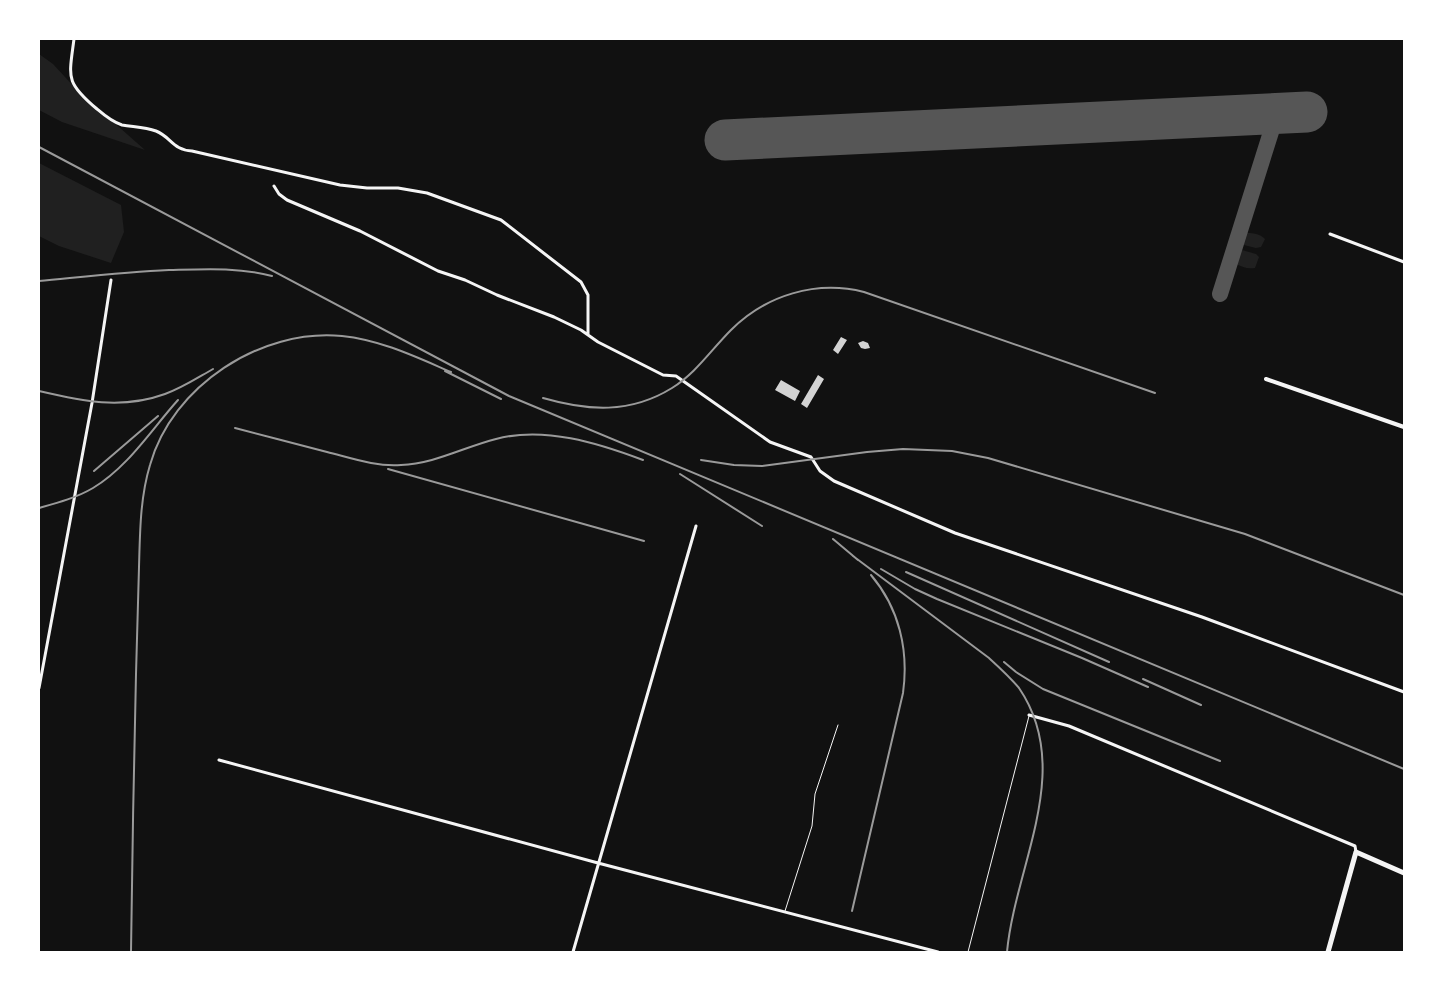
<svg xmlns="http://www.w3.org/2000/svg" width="1443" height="991" font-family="'Open Sans',sans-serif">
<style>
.green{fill:#202020}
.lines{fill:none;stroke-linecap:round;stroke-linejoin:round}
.taxiway{stroke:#565656;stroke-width:16}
.runway{stroke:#565656;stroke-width:41}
.building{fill:#d3d3d3}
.service{stroke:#f5f5f5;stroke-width:1}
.minor{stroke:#f5f5f5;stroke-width:3}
.tertiary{stroke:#f5f5f5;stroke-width:4}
.primary{stroke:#f5f5f5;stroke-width:5}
.rail{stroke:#9a9a9a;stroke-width:2}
</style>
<rect width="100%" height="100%" fill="#111"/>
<path class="green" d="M 39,54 L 53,64 L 77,90 L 145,150 L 62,122 L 39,110 Z
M 39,163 L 121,205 L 124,232 L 111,263 L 59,246 L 39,236 Z
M 1243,233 C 1252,233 1259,233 1265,239 L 1261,247 L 1256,248 L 1244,245 L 1241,243 L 1241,237 Z
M 1242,250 L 1256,254 L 1259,257 L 1255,268 C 1247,269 1241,267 1235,263 L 1235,257 L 1238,251 Z"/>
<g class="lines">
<path class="taxiway" d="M 1220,294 L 1277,113"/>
<path class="runway" d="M 725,140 L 1307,112"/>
</g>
<path class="building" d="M 841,337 L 847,340 L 838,354 L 833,350 Z
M 863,341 L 868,343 L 870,348 L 865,349 L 861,348 L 858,343 Z
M 818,375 L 824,379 L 807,408 L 801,404 Z
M 781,380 L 800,391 L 795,401 L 775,390 Z"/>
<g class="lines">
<path class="service" d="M 785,911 L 812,826 L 815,794 L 838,725
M 968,952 L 1029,716"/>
<path class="minor" d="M 74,39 C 69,78 65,82 97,109 C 104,115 112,122 122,125 C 134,127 145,127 156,131 C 171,137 173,150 192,151 L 340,185 L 367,188 L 398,188 L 427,193 L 501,220 L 581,282 L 588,295 L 588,334
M 274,186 L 279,194 L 287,200 L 360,231 L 438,271 L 465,280 L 497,295 L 554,317 L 581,330 L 598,342 L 663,375 L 676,376 L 770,442 L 811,457 L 820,471 L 834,481 L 955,533 L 1202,617 L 1404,692
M 1330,234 L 1404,262
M 39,688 L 92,403 L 111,280
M 1029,715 L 1069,726 L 1355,846 L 1356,852
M 219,760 L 598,863 L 938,952
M 573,952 L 696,526"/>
<path class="tertiary" d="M 1266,379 L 1404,427"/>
<path class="primary" d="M 1328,952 L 1356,852 L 1404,873"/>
<path class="rail" d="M 39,147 L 509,396 L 1404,769
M 39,281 C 82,277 126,272 169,270 C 205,269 238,267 272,276
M 445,371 L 501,399
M 39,391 C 82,401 121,410 165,394 C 182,388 197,378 213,369
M 543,398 C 588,411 630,414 672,388 C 696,373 711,350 731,330 C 766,295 816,280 864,292 L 1155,393
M 235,428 C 266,436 296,444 327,452 C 351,458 376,467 401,465 C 434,464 464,447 496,439 C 544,426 598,443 643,460
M 701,460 L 734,465 L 762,466 L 867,452 L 903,449 L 952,451 L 988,458 L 1245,534 L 1404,595
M 388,469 L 644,541
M 94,471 L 158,416
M 680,474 L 762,526
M 39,508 C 57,503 76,498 93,488 C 128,467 151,430 178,400
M 833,539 L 858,560
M 853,556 L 989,658 C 1000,668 1010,677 1019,688 C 1075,770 1015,865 1007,952
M 881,569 L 915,589 L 937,599 L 1082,658 L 1148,687
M 906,572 L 1109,662
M 1004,662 L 1016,672 L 1043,689 L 1220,761
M 1143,679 L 1201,705
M 852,911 L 903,693 C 909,650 899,608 871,575
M 131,952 C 132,859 134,767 136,674 C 137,638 138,602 139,567 C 140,533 140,498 150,465 C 172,386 261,328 342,336 C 381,340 416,357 451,372"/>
</g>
<rect width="1443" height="991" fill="none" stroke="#ffffff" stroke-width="80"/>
</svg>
